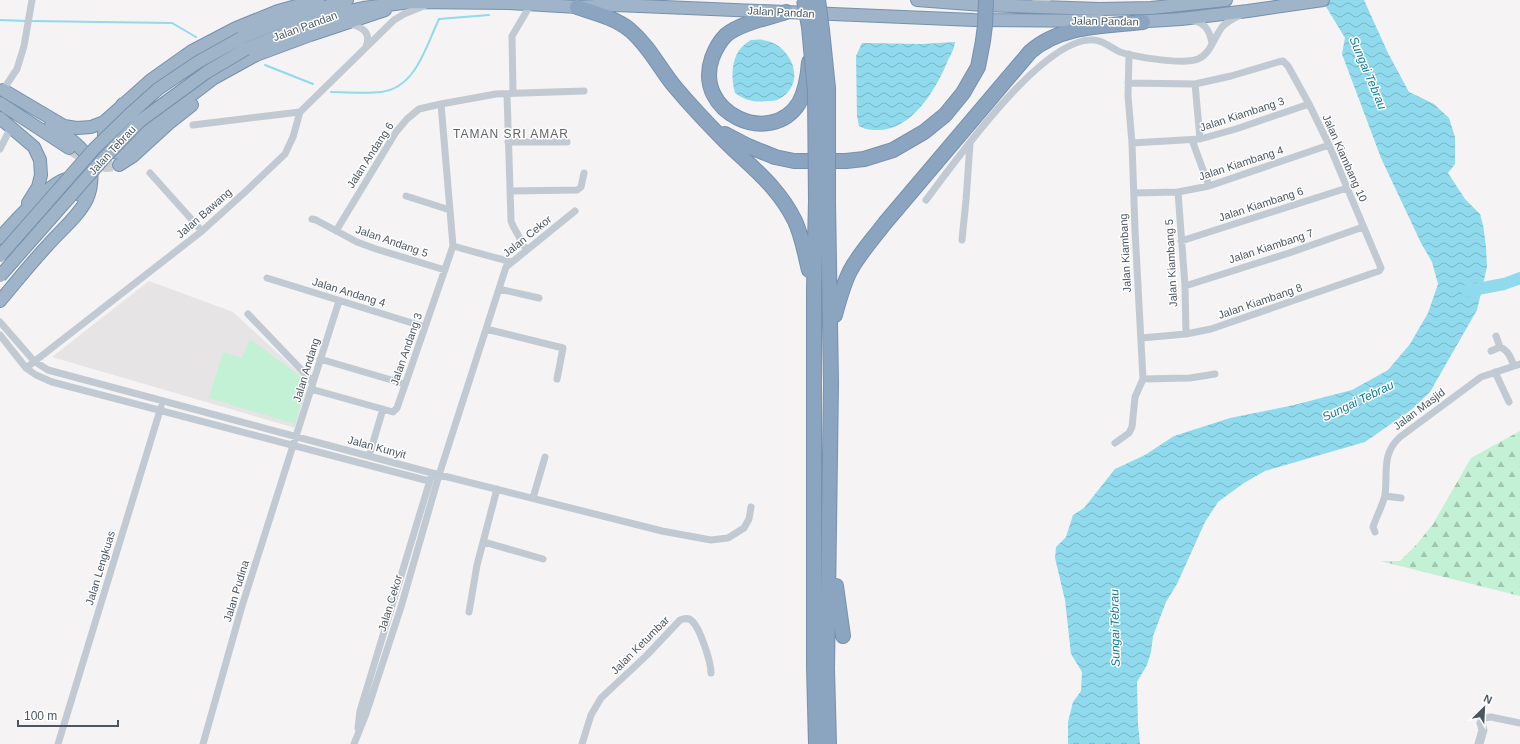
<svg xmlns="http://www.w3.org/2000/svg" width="1520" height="744" font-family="Helvetica,sans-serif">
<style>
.education{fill:#e6e4e5}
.forest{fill:url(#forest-firs)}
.park{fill:#c3f1d5}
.water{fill:url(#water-waves)}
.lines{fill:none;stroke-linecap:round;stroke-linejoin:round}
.stream{stroke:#90daee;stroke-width:2}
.river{stroke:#90daee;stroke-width:12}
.trunk-tunnel{stroke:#caccce;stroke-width:12;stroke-dasharray:12 6;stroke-linecap:butt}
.trunk-casing{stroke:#7690ad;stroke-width:14}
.motorway-casing{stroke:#7690ad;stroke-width:16}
.minor{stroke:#c1cad2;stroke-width:7}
.tertiary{stroke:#c1cad2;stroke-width:9}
.trunk{stroke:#9fb4c9;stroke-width:12}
.motorway{stroke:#8ba5c1;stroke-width:14}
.trunk-bridge-casing{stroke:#7690ad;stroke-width:14;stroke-linecap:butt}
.motorway-bridge-casing{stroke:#7690ad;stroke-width:16;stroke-linecap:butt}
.trunk-bridge{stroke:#9fb4c9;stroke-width:12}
.motorway-bridge{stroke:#8ba5c1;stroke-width:14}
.labels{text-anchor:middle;stroke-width:3;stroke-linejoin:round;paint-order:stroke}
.street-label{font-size:11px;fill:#4a5661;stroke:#fff}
.water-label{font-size:12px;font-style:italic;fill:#0c7c9b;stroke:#fff}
.neighbourhood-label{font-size:12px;letter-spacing:1px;fill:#5f6368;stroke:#fff}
</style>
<defs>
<pattern id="forest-firs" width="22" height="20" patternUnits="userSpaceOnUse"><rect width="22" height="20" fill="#c3f1d5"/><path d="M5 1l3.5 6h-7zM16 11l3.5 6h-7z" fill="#a0c6b0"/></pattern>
<pattern id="water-waves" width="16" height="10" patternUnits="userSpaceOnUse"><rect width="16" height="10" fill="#90daee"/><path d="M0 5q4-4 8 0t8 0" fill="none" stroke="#78b4c4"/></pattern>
</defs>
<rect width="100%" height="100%" fill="#f5f3f3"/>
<path class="education" d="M 149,281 L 233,312 L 309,382 L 295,428 L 52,357 Z"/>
<path class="forest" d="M 1520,431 L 1520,596 L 1380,561 L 1400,561 L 1417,544 L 1433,524 L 1471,458 Z"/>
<path class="park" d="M 250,339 L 307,381 L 295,424 L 209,398 L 223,352 L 242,358 Z"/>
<path class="water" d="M 1322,0 L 1364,0 L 1388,53 L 1409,92 L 1434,104 L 1449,118 L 1455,137 L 1455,164 L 1448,173 L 1465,199 L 1480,214 L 1483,225 L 1486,246 L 1487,267 L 1477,310 L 1430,392 L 1411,410 L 1365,442 L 1265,471 L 1244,483 L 1218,502 L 1205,522 L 1177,584 L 1166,602 L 1153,636 L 1151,652 L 1147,665 L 1137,682 L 1138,724 L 1140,744 L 1068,744 L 1068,722 L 1073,702 L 1081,691 L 1082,672 L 1071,654 L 1065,600 L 1055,558 L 1056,547 L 1066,537 L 1073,515 L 1084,508 L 1115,469 L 1145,455 L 1174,436 L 1230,418 L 1294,405 L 1352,390 L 1388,370 L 1410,344 L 1428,313 L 1438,284 L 1432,262 L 1421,243 L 1381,158 L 1342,54 L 1345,38 Z
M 751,40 C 755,40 759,39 763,40 C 792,44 808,84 779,99 C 776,101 771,101 767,101 C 754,103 745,100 735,93 C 730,75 731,50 751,40 Z
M 955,42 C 954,51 949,57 946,65 C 934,92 912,129 879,130 C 871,130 866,130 859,126 L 857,116 L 856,56 L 862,43 L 922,44 Z"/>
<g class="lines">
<path class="stream" d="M 0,20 L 27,21
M 31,21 L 172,23 L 196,37
M 265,65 L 313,84
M 331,92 C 347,92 365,94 381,92 C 416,88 426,46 439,19 L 489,15"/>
<path class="river" d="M 1467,291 L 1504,284 L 1520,278"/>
<path class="trunk-tunnel" d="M 69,148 L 90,161 L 106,166 L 119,165"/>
<defs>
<path id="trunk" d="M 917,0 L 983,5 L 1100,9 L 1151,8 L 1226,0
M 1133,22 L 1181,19 L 1248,11 L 1323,0
M 241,38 L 282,21 L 347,0
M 246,49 L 326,16 L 363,8 L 411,2 L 509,3 L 577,7 L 616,5 L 974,20 L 1101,21
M 3,90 L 64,126 L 77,128 L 91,127 L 104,122 L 151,80 L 192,51 L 236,28 L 278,11 L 318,0
M 0,103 L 69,148
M 123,104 L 104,130 L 104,137 L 107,146 L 114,152 L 120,153 L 127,149 L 159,120 L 214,78 L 256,55 L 310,35 L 385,10
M 0,118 L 34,147 L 40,160 L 41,175 L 38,187 L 28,203
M 119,165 L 133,156 L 168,124 L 192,105
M 0,238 C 11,225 51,181 67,179 C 72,178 77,181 80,185 L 80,195
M 0,301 C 16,282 31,263 48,245 C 61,230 78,217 87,199 C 92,188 93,172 89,160 C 84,147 62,133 51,125"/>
<path id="motorway" d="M 577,7 C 595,13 615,18 630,30 C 649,46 660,69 675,87 C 691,106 708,124 725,141 C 751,167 778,186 795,221 C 802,236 805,254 809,270
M 786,12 C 768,18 741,23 726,35 C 720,41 715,50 712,58 C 693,113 771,148 799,103 C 806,90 808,76 809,62
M 725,134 L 748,146 L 775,157 L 794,161 L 846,161 L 864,159 L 893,150 L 924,132 L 945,115 L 963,93 L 978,67 L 983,41
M 816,201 L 814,290 L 814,667 L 816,744
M 828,202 L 831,384 L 827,669 L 829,744
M 835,315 C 839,300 843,285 850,271 C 859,254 873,239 885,223 L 1030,52 C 1060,25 1105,26 1143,22
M 836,586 L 843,636"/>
</defs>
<use href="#trunk" class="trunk-casing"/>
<use href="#motorway" class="motorway-casing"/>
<path class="minor" d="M 1192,20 C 1205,23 1209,29 1212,43
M 348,23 C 361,27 372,31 366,47
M 1129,54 L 1128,96 L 1132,143 L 1135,230 L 1143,379 L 1190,378 L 1215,374
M 1128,83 L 1195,84 L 1231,76 L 1278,62 L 1283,61 L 1288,66 L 1309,104 L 1329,145 L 1381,268 L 1379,271 L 1211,329 L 1186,334 L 1141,338
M 1195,84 L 1200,139
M 3,90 L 17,69 L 24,46 L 32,0
M 513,93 L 512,36 L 531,4
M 507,94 L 511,221 L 513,226 L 526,249
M 193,125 L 300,112
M 1192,140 L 1209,186
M 508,142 L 567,142
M 1132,143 L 1200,139 L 1236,129 L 1309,104
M 0,149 L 11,127
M 150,173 L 202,231
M 510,191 L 577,190 L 581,187 L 584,173
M 1178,192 L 1185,286 L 1186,334
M 1134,193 L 1178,192 L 1209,186 L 1329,145
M 406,196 L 450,210
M 926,200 C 953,165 1049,26 1099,41 C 1106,43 1113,49 1120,52 C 1135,57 1184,65 1198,59 C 1211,54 1214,36 1223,26 C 1228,21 1234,18 1240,15
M 312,219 L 316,220 L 357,242 L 376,249 L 445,270
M 336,231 L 396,132 L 407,119 L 419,109 L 441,104 L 496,94 L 584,91
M 962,240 L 966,200 L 970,144
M 1181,241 L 1347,188
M 453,246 L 511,262
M 267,278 L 425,327
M 1185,286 L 1289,253 L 1363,227
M 499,289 L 539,298
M 248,314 L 313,382
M 0,322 L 34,361 L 48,370 L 432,473 L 662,531 L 711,540 L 728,538 L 744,528 L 749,519 L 751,507
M 486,329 L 563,348 L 557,379
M 0,335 L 26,368 L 36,375 L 52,382 L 429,481
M 1496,336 L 1500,347
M 1491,351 L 1500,347 C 1508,350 1511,358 1514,366
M 320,359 L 405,384
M 26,368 L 202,231 L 244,193 L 285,154 L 293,137 L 300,112 L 394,20 L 404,14 L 426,5
M 1495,372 L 1509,402
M 311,389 L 393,412 L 397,408 L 453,246 L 441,104
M 1115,443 L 1129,433 L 1132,427 L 1135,397 L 1143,379
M 369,456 L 383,409
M 1385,496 L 1401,498
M 533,498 L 545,457
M 1375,532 L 1373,527 C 1376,517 1383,505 1385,495 C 1388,473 1381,454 1400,437 L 1481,377 L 1520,364
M 484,542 L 543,559
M 469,612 L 477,565 L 497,489
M 1481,723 L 1484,718 L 1491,717 L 1520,723
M 358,728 L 360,711 L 431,477
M 58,744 L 161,407
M 203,744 L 242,606 L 339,301
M 354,744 L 366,714 L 401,607 L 439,475 L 506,267 L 575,211
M 582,744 L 591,715 L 601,698 L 647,655 L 680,620 C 685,618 689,618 692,621 C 700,628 711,662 711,673"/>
<path class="tertiary" d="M 1033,5 L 1046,0
M 1479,744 L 1483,730 L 1481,723"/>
<use href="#trunk" class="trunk"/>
<use href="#motorway" class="motorway"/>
<defs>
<path id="trunk-bridge" d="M 0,256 L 94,149 L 130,114 L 158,89 L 198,62 L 241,38
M 0,276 L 104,158 L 140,121 L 207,72 L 246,49"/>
<path id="motorway-bridge" d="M 804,0 L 809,27 L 815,92 L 816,201
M 818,0 L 822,30 L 828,88 L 828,202
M 983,41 L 985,25 L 986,0"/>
</defs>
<use href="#trunk-bridge" class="trunk-bridge-casing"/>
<use href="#motorway-bridge" class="motorway-bridge-casing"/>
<use href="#trunk-bridge" class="trunk-bridge"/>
<use href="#motorway-bridge" class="motorway-bridge"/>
</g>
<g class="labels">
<g class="street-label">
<text transform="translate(781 12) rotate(3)" y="4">Jalan Pandan</text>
<text transform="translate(1105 21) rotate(1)" y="4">Jalan Pandan</text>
<text transform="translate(305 26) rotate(-20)" y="4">Jalan Pandan</text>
<text transform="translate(1242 114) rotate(-18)" y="4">Jalan Kiambang 3</text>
<text transform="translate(112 150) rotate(-47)" y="4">Jalan Tebrau</text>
<text transform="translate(370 155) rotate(-57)" y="4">Jalan Andang 6</text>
<text transform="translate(1345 158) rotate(66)" y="4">Jalan Kiambang 10</text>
<text transform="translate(1241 163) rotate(-18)" y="4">Jalan Kiambang 4</text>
<text transform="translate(1261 204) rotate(-18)" y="4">Jalan Kiambang 6</text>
<text transform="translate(204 213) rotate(-41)" y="4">Jalan Bawang</text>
<text transform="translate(527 236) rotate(-39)" y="4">Jalan Cekor</text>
<text transform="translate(392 241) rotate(19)" y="4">Jalan Andang 5</text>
<text transform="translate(1271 246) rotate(-18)" y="4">Jalan Kiambang 7</text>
<text transform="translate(1125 253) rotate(-93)" y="4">Jalan Kiambang</text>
<text transform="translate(1171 263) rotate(-93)" y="4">Jalan Kiambang 5</text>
<text transform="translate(349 292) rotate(17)" y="4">Jalan Andang 4</text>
<text transform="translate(1260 301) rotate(-19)" y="4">Jalan Kiambang 8</text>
<text transform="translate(406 349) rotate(-71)" y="4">Jalan Andang 3</text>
<text transform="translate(306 370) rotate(-73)" y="4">Jalan Andang</text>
<text transform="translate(1419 409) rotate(-37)" y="4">Jalan Masjid</text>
<text transform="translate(377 447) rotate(15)" y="4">Jalan Kunyit</text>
<text transform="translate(100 568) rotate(-73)" y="4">Jalan Lengkuas</text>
<text transform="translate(236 591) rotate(-73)" y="4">Jalan Pudina</text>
<text transform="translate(390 603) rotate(-73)" y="4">Jalan Cekor</text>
<text transform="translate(640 645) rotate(-45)" y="4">Jalan Ketumbar</text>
</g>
<g class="water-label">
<text transform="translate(1368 73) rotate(67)" y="4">Sungai Tebrau</text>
<text transform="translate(1358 401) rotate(-26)" y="4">Sungai Tebrau</text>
<text transform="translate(1115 628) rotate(-91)" y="4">Sungai Tebrau</text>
</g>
<g class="neighbourhood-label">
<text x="511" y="138">TAMAN SRI AMAR</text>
</g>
</g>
<g transform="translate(1484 708) rotate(24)" stroke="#ffffff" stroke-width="3" paint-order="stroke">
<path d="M0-3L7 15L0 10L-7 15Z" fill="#4a5661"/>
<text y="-6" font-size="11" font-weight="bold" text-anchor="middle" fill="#4a5661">N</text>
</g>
<path d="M18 720v6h100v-6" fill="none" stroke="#4a5661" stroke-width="2"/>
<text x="24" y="720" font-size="12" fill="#4a5661" stroke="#ffffff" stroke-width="3" paint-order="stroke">100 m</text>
</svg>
